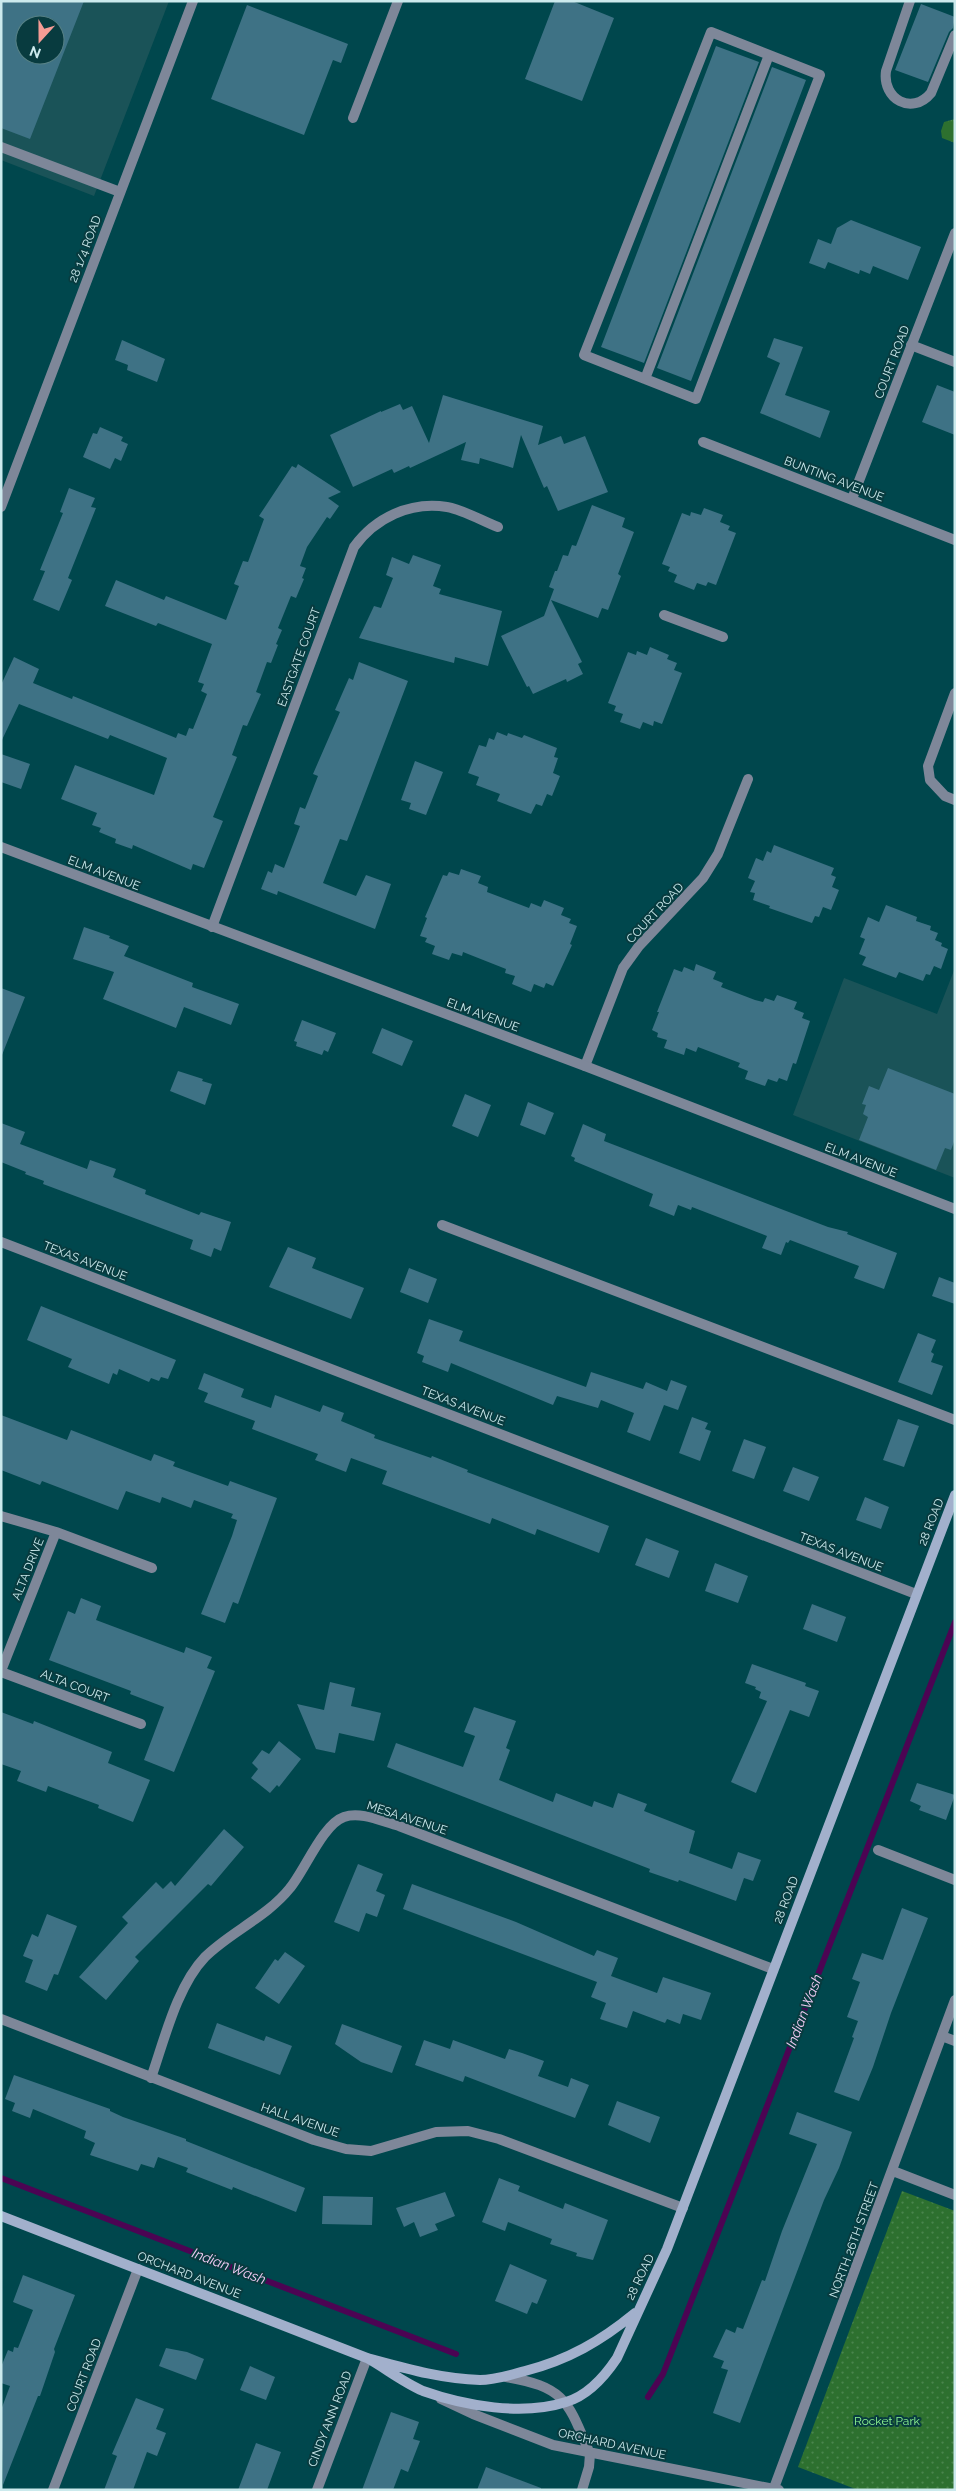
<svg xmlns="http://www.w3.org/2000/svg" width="956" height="2491" font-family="Raleway,sans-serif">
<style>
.built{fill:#1a5358;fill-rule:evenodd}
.grass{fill:url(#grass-tufts)}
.park{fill:url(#park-dots)}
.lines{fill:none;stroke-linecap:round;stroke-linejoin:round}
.stream{stroke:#4c0453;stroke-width:6}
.building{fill:#3e7285;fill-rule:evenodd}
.service{stroke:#7e8799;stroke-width:10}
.minor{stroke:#7e8799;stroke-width:10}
.tertiary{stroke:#7e8799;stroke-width:10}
.secondary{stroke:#a2b0cc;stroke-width:10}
.labels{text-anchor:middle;stroke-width:4;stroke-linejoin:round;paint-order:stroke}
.street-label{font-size:12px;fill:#cceaed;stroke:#083b3f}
.park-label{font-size:12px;fill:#8ff590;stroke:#083b3f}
.water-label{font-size:14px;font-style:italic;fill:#f2cdf5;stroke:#083b3f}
</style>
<defs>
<pattern id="grass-tufts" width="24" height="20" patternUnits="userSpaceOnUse" patternTransform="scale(1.25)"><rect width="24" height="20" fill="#2d702f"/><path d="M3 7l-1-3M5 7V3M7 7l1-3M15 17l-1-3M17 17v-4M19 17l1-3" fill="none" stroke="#4a854d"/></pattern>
<pattern id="park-dots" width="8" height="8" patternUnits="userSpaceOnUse" patternTransform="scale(1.25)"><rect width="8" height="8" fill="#2d702f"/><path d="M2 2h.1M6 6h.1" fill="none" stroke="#4a854d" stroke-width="1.8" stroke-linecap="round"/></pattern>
</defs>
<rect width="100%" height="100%" fill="#00474d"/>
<path class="built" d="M 1,1 L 169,1 L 94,196 L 1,160 ZM 25,25 L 55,25 L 55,55 L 25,55 Z
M 955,968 L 955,1178 L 793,1115 L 844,978 L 937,1014 Z"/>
<path class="grass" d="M 955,119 L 955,143 L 942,138 L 941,131 L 944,122 Z"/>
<path class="park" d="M 902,2191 L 955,2211 L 955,2490 L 858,2490 L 798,2467 Z"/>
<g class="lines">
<path class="stream" d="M 1,2178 L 456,2354
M 648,2397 L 663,2374 L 955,1622"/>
</g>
<path class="building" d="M 1,1 L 84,1 L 30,139 L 1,128 ZM 25,25 L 55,25 L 55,55 L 25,55 Z
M 555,1 L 572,1 L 614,18 L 582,101 L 525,79 Z
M 921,4 L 955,17 L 953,28 L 949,32 L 928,82 L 895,70 Z
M 247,5 L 348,44 L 341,63 L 333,60 L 304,135 L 211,99 Z
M 716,46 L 759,62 L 644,363 L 601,347 Z
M 772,67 L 806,80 L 691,381 L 657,368 Z
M 851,220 L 921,247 L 908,280 L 873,266 L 870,274 L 860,270 L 859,274 L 828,262 L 825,269 L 809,263 L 818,239 L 831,244 L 837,228 Z
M 774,338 L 803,347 L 785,395 L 830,411 L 820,438 L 760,413 L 780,363 L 767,357 Z
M 122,340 L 165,359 L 157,382 L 127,370 L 128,365 L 115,360 Z
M 937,385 L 955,392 L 955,435 L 922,422 Z
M 443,395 L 543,426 L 538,445 L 561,436 L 564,444 L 585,436 L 608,492 L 558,511 L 547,486 L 544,488 L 521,435 L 513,468 L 480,458 L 479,464 L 461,460 L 466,442 L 410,468 L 409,466 L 394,473 L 392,469 L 353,487 L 330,435 L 381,411 L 381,412 L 400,404 L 403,410 L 412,406 L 429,443 Z
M 100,427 L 123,437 L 121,441 L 128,444 L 121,461 L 115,458 L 110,469 L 83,457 L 93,433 L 97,434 Z
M 298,464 L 341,492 L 328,498 L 339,506 L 330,519 L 327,517 L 307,547 L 300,566 L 306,568 L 302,578 L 304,579 L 296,598 L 291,596 L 278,628 L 282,630 L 276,644 L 278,645 L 271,663 L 267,662 L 256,692 L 261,694 L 247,726 L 243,725 L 232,755 L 237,757 L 213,817 L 223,821 L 204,868 L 193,864 L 191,870 L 133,845 L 132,849 L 115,843 L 116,839 L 99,832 L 101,828 L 92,825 L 97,813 L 61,799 L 75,765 L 154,795 L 167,758 L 110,735 L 108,739 L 19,704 L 1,742 L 1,685 L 14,657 L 39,669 L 33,683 L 72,699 L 73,696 L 176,738 L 178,733 L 186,736 L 189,728 L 193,729 L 207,694 L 201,691 L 204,684 L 198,682 L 212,644 L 158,623 L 156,626 L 105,606 L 116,580 L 164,600 L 166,596 L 226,620 L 239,586 L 234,584 L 243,561 L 248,562 L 264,519 L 259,516 L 292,466 L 296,468 Z
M 69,488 L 95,498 L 91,507 L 96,508 L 68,578 L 72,580 L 59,611 L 33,600 L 45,571 L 40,570 L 63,513 L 60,512 Z
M 592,505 L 625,518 L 622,527 L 634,532 L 618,574 L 621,576 L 608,610 L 602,608 L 598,618 L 551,600 L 582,662 L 578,664 L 583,674 L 567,682 L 566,679 L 533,694 L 529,686 L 527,687 L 501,636 L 544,616 L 554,589 L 549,587 L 555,571 L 557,571 L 563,555 L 568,556 L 572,545 L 576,546 Z
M 704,508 L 723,515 L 720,522 L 730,526 L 728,530 L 736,533 L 716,585 L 708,582 L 706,586 L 697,583 L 694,590 L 674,582 L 677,575 L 668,571 L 670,567 L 662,564 L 682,513 L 690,516 L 691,512 L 701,515 Z
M 413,555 L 441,565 L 433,586 L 441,589 L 439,594 L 502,611 L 488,666 L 455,657 L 454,663 L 359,638 L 374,606 L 381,608 L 393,578 L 386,575 L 392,557 L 409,564 Z
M 650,647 L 669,655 L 667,659 L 677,663 L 674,670 L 682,673 L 662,724 L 654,721 L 653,726 L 643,722 L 640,729 L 620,722 L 623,714 L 614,711 L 616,706 L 608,703 L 628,652 L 636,655 L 637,651 L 647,655 Z
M 359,662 L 408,681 L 347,841 L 340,839 L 323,883 L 356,896 L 366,875 L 391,884 L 375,929 L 278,891 L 277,895 L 261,889 L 268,871 L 272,873 L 275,864 L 284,868 L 300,826 L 294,824 L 300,807 L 305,809 L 318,776 L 313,774 L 340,712 L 335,710 L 349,678 L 353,680 Z
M 497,732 L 507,736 L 508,733 L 522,738 L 524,735 L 557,748 L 554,757 L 558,758 L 553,773 L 560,776 L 552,796 L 547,794 L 542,806 L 536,804 L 531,814 L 497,801 L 500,794 L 476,785 L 479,777 L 468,773 L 479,745 L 486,747 L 489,738 L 494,740 Z
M 1,754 L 30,764 L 21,789 L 1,782 Z
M 415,761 L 443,772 L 426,815 L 409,809 L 411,803 L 401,800 Z
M 774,845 L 834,868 L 831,875 L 836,877 L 832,887 L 839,890 L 831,910 L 823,907 L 819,917 L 815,916 L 812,923 L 769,908 L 770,906 L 753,900 L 755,893 L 750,892 L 755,881 L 748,878 L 756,858 L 763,861 L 767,851 L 771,853 Z
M 461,869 L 481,876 L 478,883 L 488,887 L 487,892 L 529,908 L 531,903 L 541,907 L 544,900 L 564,908 L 561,915 L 571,919 L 569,923 L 577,926 L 570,944 L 572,945 L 553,986 L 546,983 L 544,988 L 534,984 L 531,992 L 512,984 L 515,976 L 505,973 L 506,969 L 463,952 L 462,956 L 452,953 L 449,960 L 432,954 L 435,946 L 425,942 L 427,938 L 420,936 L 427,918 L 425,917 L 443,875 L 447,876 L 449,872 L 459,875 Z
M 886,905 L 917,917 L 916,921 L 931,926 L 930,930 L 938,933 L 935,940 L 942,943 L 941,946 L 948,949 L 941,969 L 934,966 L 930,975 L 926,974 L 923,981 L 899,972 L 896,978 L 862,965 L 866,957 L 859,954 L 865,939 L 860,937 L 868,917 L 879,922 Z
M 84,927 L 110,936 L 109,938 L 129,946 L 124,956 L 193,983 L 192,987 L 239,1004 L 231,1025 L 184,1007 L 176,1028 L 103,999 L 114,972 L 73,959 Z
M 696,964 L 716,972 L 713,979 L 723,983 L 721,987 L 755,1000 L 763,1002 L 765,998 L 774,1001 L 777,995 L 797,1002 L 794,1009 L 804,1013 L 802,1018 L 810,1021 L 796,1064 L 793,1063 L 787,1081 L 779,1078 L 777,1082 L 768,1079 L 765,1086 L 745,1079 L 748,1071 L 738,1067 L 740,1063 L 698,1047 L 696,1052 L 686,1048 L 684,1055 L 664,1048 L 667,1040 L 657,1037 L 658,1033 L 652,1030 L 659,1012 L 657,1012 L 674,969 L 682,972 L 684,967 L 694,971 Z
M 1,988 L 25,997 L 2,1055 L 1,1054 Z
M 302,1020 L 336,1033 L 328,1052 L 324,1050 L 322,1055 L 296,1046 L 297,1042 L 294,1041 Z
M 382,1028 L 413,1041 L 402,1066 L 372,1053 Z
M 888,1068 L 955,1094 L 955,1139 L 951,1150 L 945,1148 L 936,1170 L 859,1140 L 868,1117 L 863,1114 L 866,1105 L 862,1104 L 869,1086 L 879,1090 Z
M 178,1071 L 203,1079 L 202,1081 L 212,1084 L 205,1105 L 170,1091 Z
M 465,1094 L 491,1105 L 478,1137 L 452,1126 Z
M 528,1102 L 554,1113 L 545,1135 L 520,1125 Z
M 1,1123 L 25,1132 L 20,1144 L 87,1169 L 90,1160 L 116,1169 L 113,1177 L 146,1190 L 145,1194 L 199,1215 L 201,1212 L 231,1222 L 221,1251 L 214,1248 L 211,1257 L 190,1249 L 193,1240 L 43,1184 L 44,1181 L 25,1174 L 26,1172 L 1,1162 Z
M 583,1124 L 606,1134 L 604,1141 L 828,1227 L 848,1232 L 847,1234 L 897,1253 L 884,1289 L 854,1278 L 859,1266 L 790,1240 L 788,1243 L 786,1242 L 781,1255 L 762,1248 L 767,1236 L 692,1207 L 691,1210 L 678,1205 L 674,1216 L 649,1206 L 653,1194 L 574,1161 L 575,1158 L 571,1156 Z
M 288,1247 L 316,1258 L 312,1268 L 364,1288 L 351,1319 L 269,1287 Z
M 409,1268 L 437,1279 L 428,1303 L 400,1292 Z
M 939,1277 L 955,1283 L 955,1304 L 932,1296 Z
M 41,1306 L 176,1360 L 168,1379 L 161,1377 L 159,1381 L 151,1378 L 149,1382 L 119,1369 L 117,1375 L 113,1373 L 109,1384 L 68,1367 L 72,1359 L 27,1340 Z
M 429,1319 L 463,1331 L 459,1341 L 586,1387 L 591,1372 L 643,1389 L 646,1382 L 667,1391 L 671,1380 L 687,1386 L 678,1410 L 664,1405 L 650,1441 L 627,1432 L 634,1413 L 601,1400 L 598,1408 L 557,1396 L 553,1405 L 451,1363 L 448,1372 L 422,1362 L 424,1356 L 417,1353 Z
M 918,1333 L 936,1340 L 931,1352 L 934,1354 L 931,1362 L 943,1366 L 932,1395 L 898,1382 Z
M 204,1373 L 244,1389 L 241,1397 L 271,1408 L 275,1395 L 320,1412 L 323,1405 L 344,1413 L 341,1421 L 375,1435 L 374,1438 L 431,1458 L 432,1456 L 468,1470 L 467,1472 L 609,1526 L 599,1553 L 537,1529 L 535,1535 L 492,1518 L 490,1524 L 382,1484 L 387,1471 L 351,1458 L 346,1472 L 315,1460 L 318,1454 L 252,1429 L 255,1421 L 204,1402 L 208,1393 L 198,1389 Z
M 1,1415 L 67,1440 L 71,1430 L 151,1461 L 154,1454 L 175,1462 L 173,1466 L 228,1486 L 230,1481 L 277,1498 L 238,1604 L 233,1602 L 225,1623 L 201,1614 L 232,1536 L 237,1520 L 231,1518 L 233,1514 L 194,1500 L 191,1508 L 162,1497 L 160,1503 L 126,1491 L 118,1510 L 42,1481 L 40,1485 L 1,1470 Z
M 692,1417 L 708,1423 L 705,1429 L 711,1431 L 700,1461 L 679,1453 Z
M 898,1419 L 919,1426 L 904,1467 L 883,1460 Z
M 744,1439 L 766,1447 L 754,1479 L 732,1471 Z
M 793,1467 L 819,1477 L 809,1501 L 783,1491 Z
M 865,1497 L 889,1507 L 881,1529 L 856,1520 Z
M 646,1538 L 679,1551 L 669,1578 L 635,1565 Z
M 715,1563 L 748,1576 L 738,1603 L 705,1591 Z
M 81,1598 L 101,1606 L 96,1620 L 184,1653 L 186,1647 L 212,1657 L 207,1668 L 215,1671 L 174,1772 L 144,1760 L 164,1707 L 130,1694 L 131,1691 L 49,1660 L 68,1611 L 75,1614 Z
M 812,1604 L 846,1617 L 837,1642 L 803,1629 Z
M 752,1664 L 806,1683 L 805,1686 L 819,1691 L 809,1717 L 790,1710 L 756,1793 L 731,1782 L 767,1701 L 759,1698 L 761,1692 L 755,1689 L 756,1687 L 745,1683 Z
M 330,1682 L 355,1688 L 351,1706 L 381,1713 L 374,1741 L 339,1733 L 335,1753 L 316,1749 L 297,1704 L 324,1710 Z
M 474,1707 L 516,1721 L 506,1748 L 510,1750 L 499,1780 L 553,1802 L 556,1793 L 592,1807 L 594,1801 L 613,1808 L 618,1793 L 647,1804 L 644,1811 L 695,1831 L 689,1853 L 732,1869 L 738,1852 L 761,1860 L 753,1881 L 744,1878 L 736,1901 L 679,1880 L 678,1882 L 649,1872 L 650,1869 L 387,1767 L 396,1743 L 463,1767 L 475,1736 L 464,1732 Z
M 1,1712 L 33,1724 L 34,1721 L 112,1752 L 108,1763 L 150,1780 L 133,1822 L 98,1808 L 99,1805 L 48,1786 L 46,1792 L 17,1781 L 21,1771 L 1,1764 Z
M 279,1741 L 301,1759 L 279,1787 L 277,1785 L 270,1793 L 251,1778 L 258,1769 L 252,1763 L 262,1750 L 269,1754 Z
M 917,1783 L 955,1795 L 946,1820 L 919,1810 L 921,1806 L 910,1801 Z
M 224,1829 L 244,1847 L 211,1886 L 208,1884 L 135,1957 L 139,1961 L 106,2000 L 79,1977 L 128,1923 L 122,1917 L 156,1882 L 163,1889 L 171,1881 L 175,1886 Z
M 358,1864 L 383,1874 L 376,1891 L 385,1895 L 377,1917 L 366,1913 L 359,1932 L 334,1922 Z
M 412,1884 L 516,1922 L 594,1956 L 597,1950 L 618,1958 L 611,1976 L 657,1993 L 663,1977 L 711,1993 L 701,2020 L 683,2014 L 680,2024 L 667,2019 L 665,2023 L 633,2011 L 627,2028 L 600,2019 L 606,2003 L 591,1997 L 597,1982 L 403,1909 Z
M 902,1908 L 928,1918 L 891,2013 L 873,2067 L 859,2101 L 834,2092 L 854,2038 L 852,2037 L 858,2021 L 847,2017 L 860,1982 L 852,1979 L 862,1953 L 883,1960 Z
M 47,1914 L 77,1926 L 58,1975 L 54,1974 L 47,1991 L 25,1982 L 33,1960 L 23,1956 L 32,1934 L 38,1937 Z
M 285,1952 L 305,1966 L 279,2004 L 255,1988 L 275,1959 L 278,1961 Z
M 217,2023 L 264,2041 L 266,2036 L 292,2046 L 280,2075 L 208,2048 Z
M 342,2024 L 402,2046 L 392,2073 L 361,2062 L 335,2044 Z
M 424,2040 L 450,2049 L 453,2040 L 505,2059 L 509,2049 L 522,2053 L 544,2061 L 538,2076 L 568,2087 L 571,2078 L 589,2085 L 575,2118 L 465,2076 L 463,2082 L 415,2065 Z
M 14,2075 L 110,2109 L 110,2111 L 123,2117 L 186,2139 L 186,2141 L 305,2188 L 296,2212 L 233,2187 L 232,2190 L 186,2172 L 188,2168 L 158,2157 L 154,2168 L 141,2164 L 138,2171 L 90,2155 L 95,2143 L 84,2138 L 86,2131 L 33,2109 L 30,2118 L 12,2111 L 15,2103 L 5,2099 Z
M 617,2101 L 660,2117 L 650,2143 L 608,2125 Z
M 797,2112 L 852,2132 L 839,2168 L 824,2200 L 740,2423 L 713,2413 L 728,2370 L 721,2368 L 724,2361 L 713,2357 L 726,2329 L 735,2333 L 737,2327 L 743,2329 L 762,2280 L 765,2281 L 782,2231 L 817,2144 L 789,2134 Z
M 499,2178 L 520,2186 L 518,2191 L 563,2209 L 565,2203 L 608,2220 L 593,2260 L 576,2256 L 577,2253 L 550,2244 L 552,2239 L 508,2222 L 505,2231 L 482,2222 Z
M 445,2192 L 455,2216 L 435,2224 L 438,2230 L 420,2237 L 414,2222 L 404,2227 L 396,2208 Z
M 323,2196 L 373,2197 L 372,2225 L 322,2224 Z
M 510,2264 L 547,2280 L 537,2304 L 532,2302 L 527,2314 L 495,2301 Z
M 23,2275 L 75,2295 L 54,2349 L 55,2352 L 40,2396 L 38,2396 L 3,2485 L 1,2410 L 10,2386 L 1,2383 L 1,2367 L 8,2350 L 13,2352 L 14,2347 L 18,2348 L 33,2310 L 13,2302 Z
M 166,2348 L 187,2352 L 204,2359 L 196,2380 L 159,2366 Z
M 250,2366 L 275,2377 L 266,2400 L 240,2390 Z
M 136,2398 L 164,2409 L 156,2429 L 166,2433 L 157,2456 L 147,2452 L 133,2490 L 104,2490 L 117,2456 L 112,2454 Z
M 391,2412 L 419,2422 L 413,2439 L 420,2441 L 408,2472 L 401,2469 L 393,2490 L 362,2490 Z
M 256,2443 L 281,2452 L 267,2490 L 238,2490 Z
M 486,2467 L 541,2488 L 541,2490 L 477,2490 Z"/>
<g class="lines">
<path class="service" d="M 910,1 L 886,71 C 882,99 912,116 931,93 L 955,35
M 711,32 L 820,75 L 696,399 L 584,355 Z
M 353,118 L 398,1
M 1,147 L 120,192
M 911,345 L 955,362
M 645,379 L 769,55
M 664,615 L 723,637
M 955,693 L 928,766 L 930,780 L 945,796 L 955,800
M 442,1225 L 955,1420
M 942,2036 L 955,2041"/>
<path class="minor" d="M 703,442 L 955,540
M 852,499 L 955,233
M 212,927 L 354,547 C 375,518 410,501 447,507 C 464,510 482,521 498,527
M 585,1066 L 623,968 L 639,946 L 703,878 L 718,854 L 748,779
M 1,1242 L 916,1594
M 1,1516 L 56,1532 L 152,1568
M 1,1671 L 56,1532
M 1,1672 L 141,1724
M 878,1850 L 955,1880
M 1,2019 L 314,2140 L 346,2149 L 371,2151 L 436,2132 L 468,2131 L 499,2139 L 683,2208
M 151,2078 C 164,2041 177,1986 205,1957 C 230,1932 267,1917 290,1888 C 305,1870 323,1824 344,1817 C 361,1811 383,1822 399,1826 L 773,1969
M 893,2171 L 955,2195
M 774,2488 L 955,2000
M 53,2490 L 138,2269
M 317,2490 L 367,2358
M 582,2490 L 589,2467 L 590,2454"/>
<path class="tertiary" d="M 1,507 L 193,1
M 1,847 L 585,1066 L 955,1209
M 506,2377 C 566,2387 568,2402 590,2454
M 441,2399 L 473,2414 L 553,2445 L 779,2490"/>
<path class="secondary" d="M 1,2216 L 367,2358 C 404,2368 441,2379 480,2380 C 495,2380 510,2375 525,2371 C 568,2360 601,2341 635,2313
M 367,2358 C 385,2368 404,2383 423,2391 C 465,2406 523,2416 566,2402 C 587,2396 605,2376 617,2358 L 667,2249 L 955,1495"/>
</g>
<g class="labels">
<g class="street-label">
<text transform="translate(85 249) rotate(-69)" y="4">28 1/4 ROAD</text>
<text transform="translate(892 362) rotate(-69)" y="4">COURT ROAD</text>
<text transform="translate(834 479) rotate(21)" y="4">BUNTING AVENUE</text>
<text transform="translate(299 657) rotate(-70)" y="4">EASTGATE COURT</text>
<text transform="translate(104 873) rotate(21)" y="4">ELM AVENUE</text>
<text transform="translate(655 913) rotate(-47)" y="4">COURT ROAD</text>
<text transform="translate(483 1015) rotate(20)" y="4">ELM AVENUE</text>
<text transform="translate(861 1160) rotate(21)" y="4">ELM AVENUE</text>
<text transform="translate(85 1261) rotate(21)" y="4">TEXAS AVENUE</text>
<text transform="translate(463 1406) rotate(21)" y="4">TEXAS AVENUE</text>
<text transform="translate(931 1522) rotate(-68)" y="4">28 ROAD</text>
<text transform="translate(841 1552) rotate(21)" y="4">TEXAS AVENUE</text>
<text transform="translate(28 1569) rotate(-68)" y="4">ALTA DRIVE</text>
<text transform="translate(75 1686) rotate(21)" y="4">ALTA COURT</text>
<text transform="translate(407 1818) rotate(18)" y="4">MESA AVENUE</text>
<text transform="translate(786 1900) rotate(-69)" y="4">28 ROAD</text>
<text transform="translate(300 2120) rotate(19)" y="4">HALL AVENUE</text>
<text transform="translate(854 2240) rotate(-70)" y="4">NORTH 26TH STREET</text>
<text transform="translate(189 2275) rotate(21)" y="4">ORCHARD AVENUE</text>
<text transform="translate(640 2277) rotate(-64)" y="4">28 ROAD</text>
<text transform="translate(84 2375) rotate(-69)" y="4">COURT ROAD</text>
<text transform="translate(330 2419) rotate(-69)" y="4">CINDY ANN ROAD</text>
<text transform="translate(612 2444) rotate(12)" y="4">ORCHARD AVENUE</text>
</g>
<g class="park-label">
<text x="887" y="2425">Rocket Park</text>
</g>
<g class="water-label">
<text transform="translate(804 2011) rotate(-69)" y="5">Indian Wash</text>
<text transform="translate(229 2266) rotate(21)" y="5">Indian Wash</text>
</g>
</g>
<rect width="956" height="2491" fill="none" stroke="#cceaed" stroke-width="5"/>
<g transform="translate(40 40) rotate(201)"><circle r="24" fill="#083b3f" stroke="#568185"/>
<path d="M0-4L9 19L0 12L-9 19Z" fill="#f59c95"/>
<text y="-8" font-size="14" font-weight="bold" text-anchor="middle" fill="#cceaed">N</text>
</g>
</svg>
